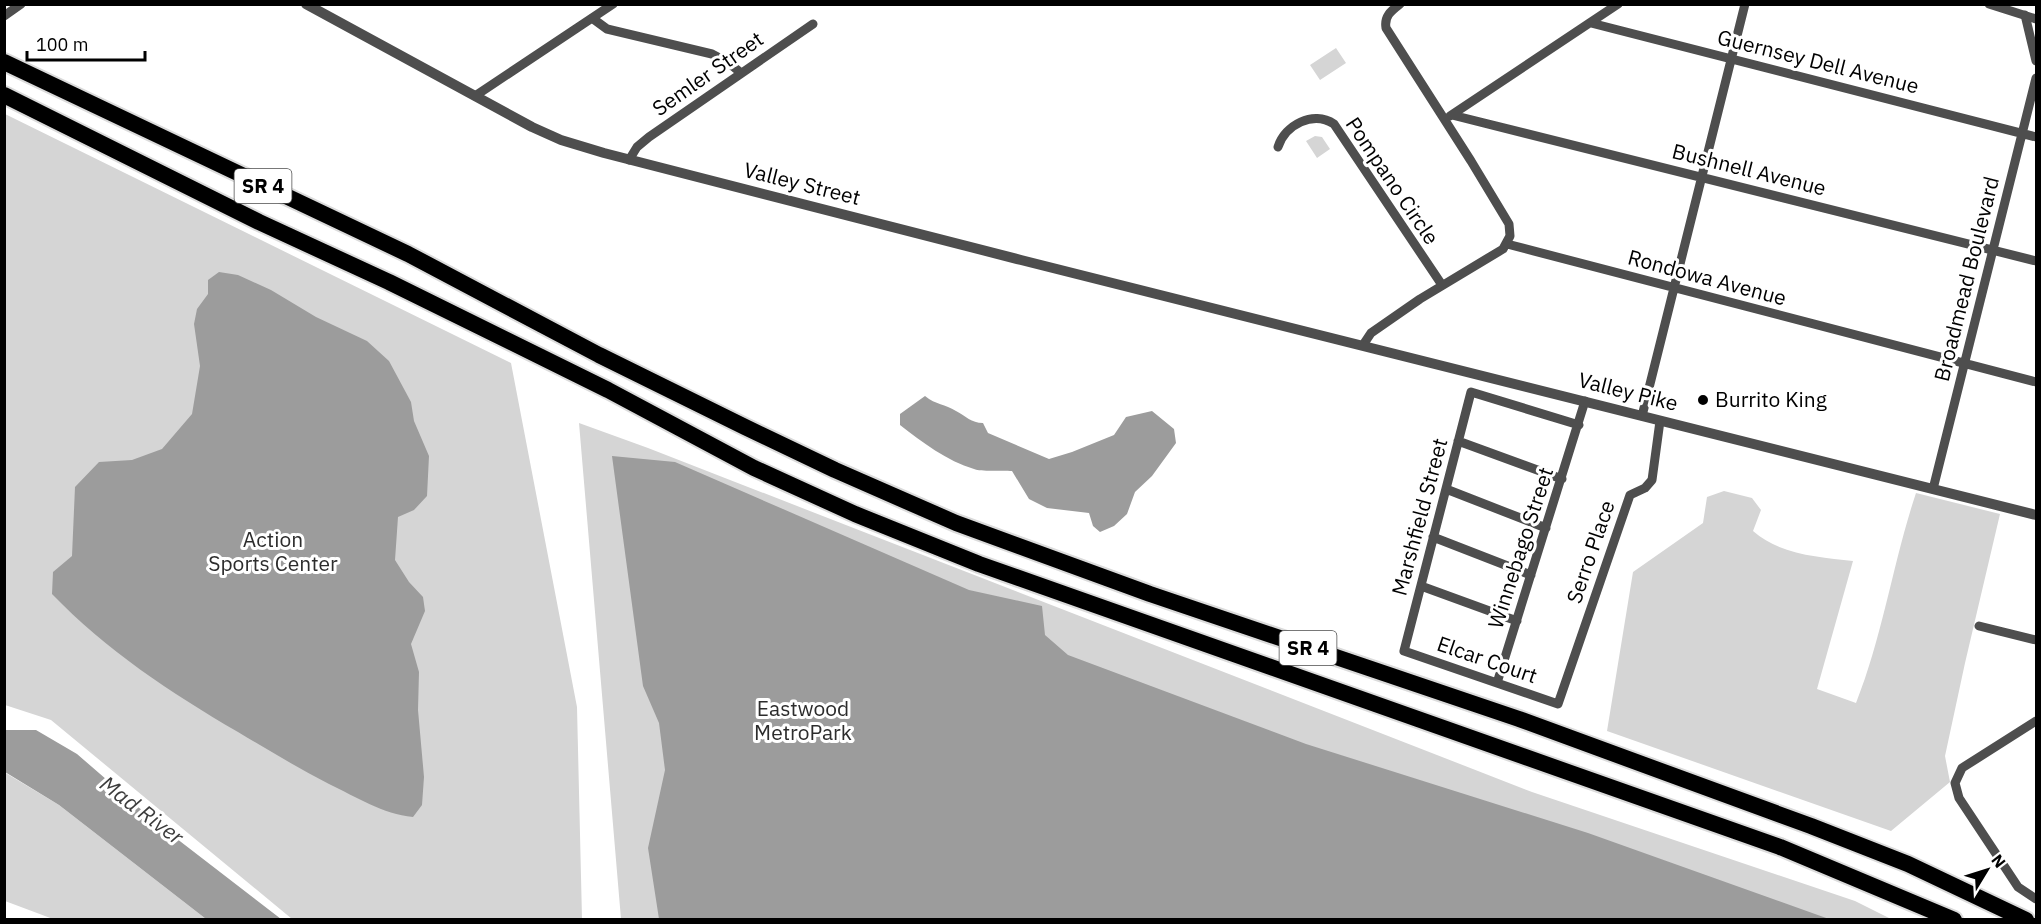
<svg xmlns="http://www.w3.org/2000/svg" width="2041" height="924" font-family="'IBM Plex Sans',sans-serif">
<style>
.green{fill:#d5d5d5}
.water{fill:#9c9c9c}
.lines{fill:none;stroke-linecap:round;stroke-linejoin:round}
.motorway-casing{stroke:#dbdbdb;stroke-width:20}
.minor{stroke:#4e4e4e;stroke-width:9}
.tertiary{stroke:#4e4e4e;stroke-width:10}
.motorway{stroke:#000;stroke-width:16}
.poi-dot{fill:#000;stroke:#fff;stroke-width:2}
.labels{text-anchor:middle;stroke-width:6;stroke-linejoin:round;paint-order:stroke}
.shield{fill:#fff;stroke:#4c4c4c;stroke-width:1.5}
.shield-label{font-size:20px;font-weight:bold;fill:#000}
.street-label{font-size:21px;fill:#000;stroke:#fff}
.poi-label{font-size:21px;fill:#000;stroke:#fff;text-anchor:start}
.park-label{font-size:21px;fill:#2c2c2c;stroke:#fff}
.water-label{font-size:22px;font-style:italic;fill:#3d3d3d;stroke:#fff}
</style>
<rect width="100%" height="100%" fill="#fff"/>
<path class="green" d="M 1336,48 L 1346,63 L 1320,80 L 1310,65 Z
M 5,114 L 511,363 L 577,707 L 582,919 L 292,919 L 51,720 L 5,705 Z
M 1315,136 L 1322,137 L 1330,149 L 1317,158 L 1306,141 Z
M 579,423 L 648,448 L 1532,792 L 1855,901 L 1891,919 L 621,919 Z
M 1724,491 L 1752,498 L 1761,510 L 1753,531 C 1780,555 1819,557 1853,561 L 1817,689 L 1856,703 C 1883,635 1893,562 1916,493 L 2000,514 L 1965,663 L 1945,756 L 1950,782 L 1891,831 L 1607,731 L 1633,572 L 1703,523 L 1707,497 Z
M 4,772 L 59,805 L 206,919 L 53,919 L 5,901 Z"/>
<path class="water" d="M 219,272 L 238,275 L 271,290 L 316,317 L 367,341 L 389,361 L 411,402 L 414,421 L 429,456 L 427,496 L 414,510 L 398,517 L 395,560 L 409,582 L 423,597 L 425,611 L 411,644 L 419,672 L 418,710 L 424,777 L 422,805 L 413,817 C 383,814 356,797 329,784 C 298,768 268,750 238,732 C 171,693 106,650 52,594 L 53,572 L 72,556 L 75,487 L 99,462 L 132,460 L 162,449 L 192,414 L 200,366 L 194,324 L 197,309 L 208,294 L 208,280 Z
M 925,396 C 936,405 945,404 956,411 C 966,416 971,423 983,423 L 988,433 L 1049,459 L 1072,452 L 1114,435 L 1126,417 L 1152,411 L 1174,429 L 1176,443 L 1152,476 L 1135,492 L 1127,514 L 1114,526 L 1100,532 L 1093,526 L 1089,513 L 1047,508 L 1029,499 L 1012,471 C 1002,470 981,472 974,469 C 947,461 922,442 900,425 L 900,414 Z
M 612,456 L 675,462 L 969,590 L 1042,606 L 1045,635 L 1068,655 L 1306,744 L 1588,833 L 1829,919 L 659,919 L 648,848 L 665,770 L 659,723 L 643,686 Z
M 5,730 L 36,730 L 77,754 L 159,825 L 281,919 L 206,919 L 59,805 L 5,772 Z"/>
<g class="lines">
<defs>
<path id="motorway" d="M 4,62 L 408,254 L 599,355 L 745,427 L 835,470 L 956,523 L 1150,594 L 1519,719 L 1811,826 L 1908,864 L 2026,920
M 4,95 L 259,222 L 389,282 L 608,390 L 754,468 L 855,514 L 979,564 L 1780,847 L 1954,920"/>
</defs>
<use href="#motorway" class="motorway-casing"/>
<path class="minor" d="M 1989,4 L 2036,19
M 2025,15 L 2036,61
M 4,16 L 21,4
M 592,18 L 607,29 L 712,54 L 729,63 L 741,73
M 1591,23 L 2036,137
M 475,96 L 613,4
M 1452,115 L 2036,261
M 1450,116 L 1618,4
M 1278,147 C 1285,125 1313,110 1334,124 L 1442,285
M 629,160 L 637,147 L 649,137 L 813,24
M 1507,244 L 2036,382
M 1363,345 L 1371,333 L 1420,299 L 1503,249 L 1510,236 L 1509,224 L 1471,161 L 1386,28 C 1384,16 1391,11 1400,4
M 1642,416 L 1745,4
M 1579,425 L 1471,392 L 1404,651 L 1558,704 L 1630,495 L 1645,488 L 1652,480 L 1660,421
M 1458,441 L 1562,479
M 1446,489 L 1546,528
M 1933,489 L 2036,78
M 1433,537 L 1531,575
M 1421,586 L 1517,621
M 1979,626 L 2036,640
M 1497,683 L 1585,401
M 2036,721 L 1962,768 L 1955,783 L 1959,798 L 2018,887 L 2036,899"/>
<path class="tertiary" d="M 306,4 L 532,127 L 561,140 L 604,153 L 1021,260 L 2036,515"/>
<use href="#motorway" class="motorway"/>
</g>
<circle class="poi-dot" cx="1703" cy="400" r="6"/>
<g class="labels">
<g class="shield">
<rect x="234.5" y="169" width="57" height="34" rx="4.5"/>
<rect x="1279.5" y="631" width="57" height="34" rx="4.5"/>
</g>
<g class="shield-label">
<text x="263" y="193">SR 4</text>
<text x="1308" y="655">SR 4</text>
</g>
<g class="street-label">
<text transform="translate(1818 62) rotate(14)" y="7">Guernsey Dell Avenue</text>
<text transform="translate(708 74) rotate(-35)" y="7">Semler Street</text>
<text transform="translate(1749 170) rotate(14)" y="7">Bushnell Avenue</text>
<text transform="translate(1392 181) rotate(56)" y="7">Pompano Circle</text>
<text transform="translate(802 184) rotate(14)" y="7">Valley Street</text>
<text transform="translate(1707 278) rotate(15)" y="7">Rondowa Avenue</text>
<text transform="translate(1967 279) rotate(-76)" y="7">Broadmead Boulevard</text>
<text transform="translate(1628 392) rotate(14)" y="7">Valley Pike</text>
<text transform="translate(1420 517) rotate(-75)" y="7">Marshfield Street</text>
<text transform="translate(1521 548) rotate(-72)" y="7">Winnebago Street</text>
<text transform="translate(1591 552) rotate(-71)" y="7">Serro Place</text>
<text transform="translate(1487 660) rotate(19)" y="7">Elcar Court</text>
</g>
<g class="poi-label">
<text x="1715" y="407">Burrito King</text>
</g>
<g class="park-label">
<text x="273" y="547">Action<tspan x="273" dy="24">Sports Center</tspan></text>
<text x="803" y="716">Eastwood<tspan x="803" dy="24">MetroPark</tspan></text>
</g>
<g class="water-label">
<text transform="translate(142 810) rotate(37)" y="8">Mad River</text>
</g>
</g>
<rect width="2041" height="924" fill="none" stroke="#000000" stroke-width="12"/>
<g transform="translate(1987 870) rotate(52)" stroke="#ffffff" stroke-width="4.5" paint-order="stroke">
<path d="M0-4.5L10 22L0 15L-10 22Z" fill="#000000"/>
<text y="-9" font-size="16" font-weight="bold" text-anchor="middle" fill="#000000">N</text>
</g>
<path d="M27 51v9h118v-9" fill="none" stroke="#000000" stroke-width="3"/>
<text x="36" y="51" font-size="18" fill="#000000" stroke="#ffffff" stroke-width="4.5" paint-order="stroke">100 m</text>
</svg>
